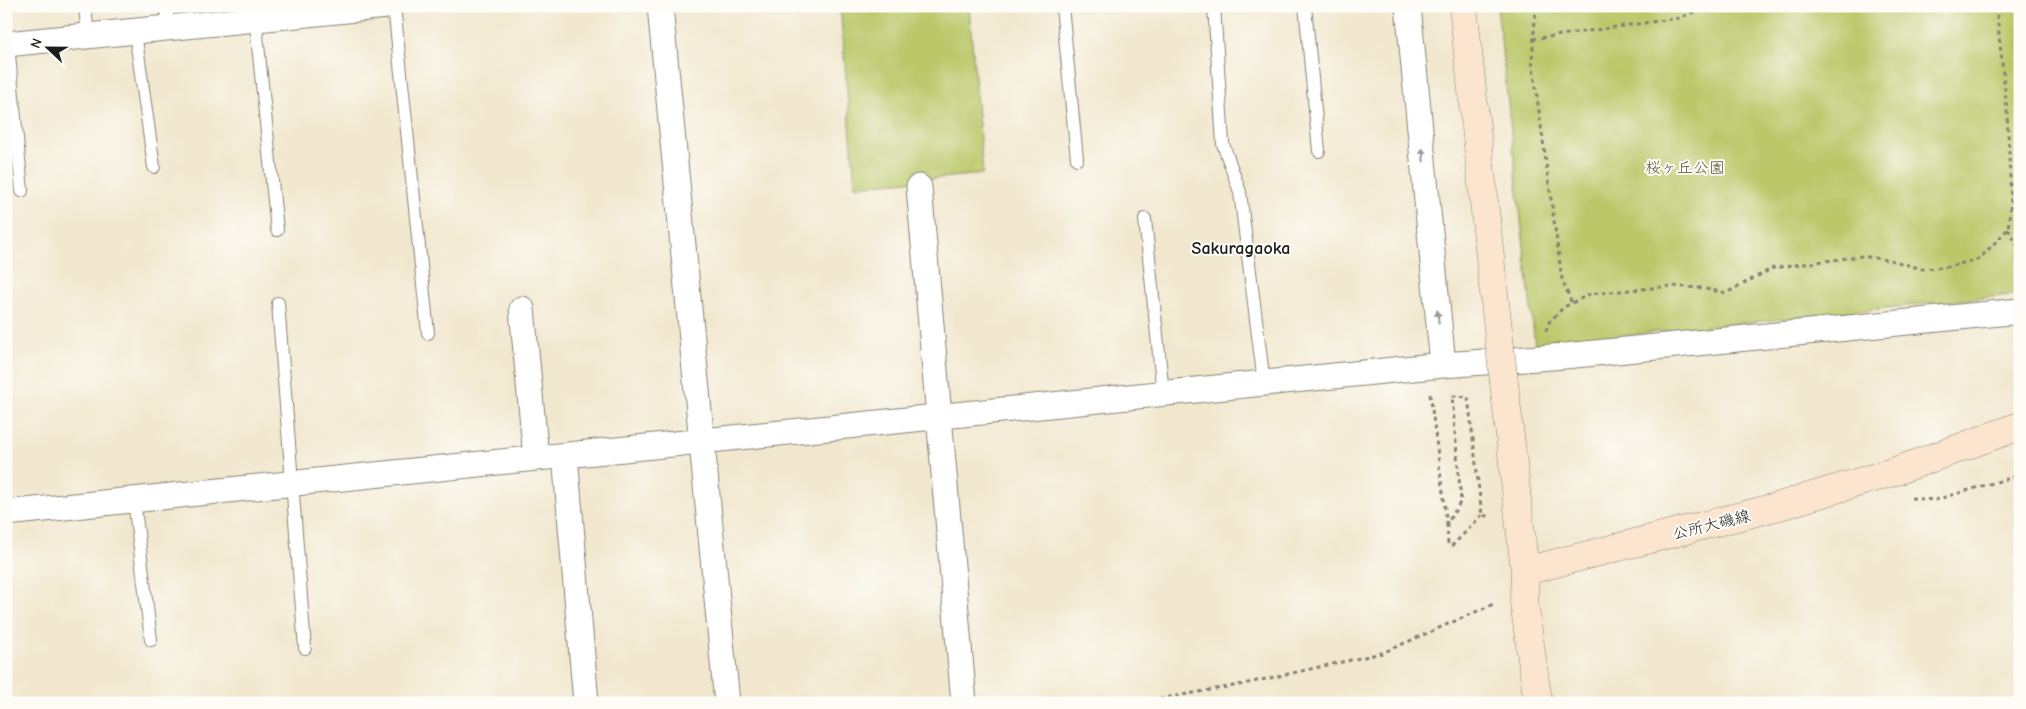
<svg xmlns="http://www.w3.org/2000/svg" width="2026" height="709" font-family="'Comic Neue','Klee One',sans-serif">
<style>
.green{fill:#bbc769;stroke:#6c7242}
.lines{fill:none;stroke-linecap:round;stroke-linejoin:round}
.lane-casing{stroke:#868275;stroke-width:14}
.street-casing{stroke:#868275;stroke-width:27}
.secondary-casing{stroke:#868275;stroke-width:29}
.path{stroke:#868275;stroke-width:3;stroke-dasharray:4 4;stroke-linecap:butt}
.lane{stroke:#fff;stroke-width:12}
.street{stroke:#fff;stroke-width:25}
.secondary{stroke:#fce5cf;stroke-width:28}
.secondary-bridge-casing{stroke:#868275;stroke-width:29;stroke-linecap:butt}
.secondary-bridge{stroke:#fce5cf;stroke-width:28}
.oneway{fill:#999}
.labels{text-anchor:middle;stroke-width:4;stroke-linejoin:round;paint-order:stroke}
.park-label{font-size:16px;fill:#545837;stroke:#fdfcf7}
.street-label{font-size:16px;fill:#1c1c1c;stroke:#fdfcf7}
.neighbourhood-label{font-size:18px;font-weight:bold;fill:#1c1c1c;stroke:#fdfcf7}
</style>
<rect width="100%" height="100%" fill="#fdfcf7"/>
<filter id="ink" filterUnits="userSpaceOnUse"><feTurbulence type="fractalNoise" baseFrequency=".02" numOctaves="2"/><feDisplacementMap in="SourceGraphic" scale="10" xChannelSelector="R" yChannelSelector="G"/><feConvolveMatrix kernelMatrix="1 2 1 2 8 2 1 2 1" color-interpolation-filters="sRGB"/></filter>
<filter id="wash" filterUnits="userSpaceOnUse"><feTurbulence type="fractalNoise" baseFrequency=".0096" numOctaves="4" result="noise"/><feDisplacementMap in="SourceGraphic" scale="20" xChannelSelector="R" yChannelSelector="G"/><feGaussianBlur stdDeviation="1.12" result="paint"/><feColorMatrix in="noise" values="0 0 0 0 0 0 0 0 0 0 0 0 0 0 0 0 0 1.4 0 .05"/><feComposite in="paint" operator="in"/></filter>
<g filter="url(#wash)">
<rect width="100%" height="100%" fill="#f1e7ce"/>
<path class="green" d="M 840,6 L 969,6 L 983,174 L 855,186 Z
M 1497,6 L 2020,6 L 2020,294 L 1535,345 Z"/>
</g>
<g filter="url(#ink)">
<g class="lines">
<defs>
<path id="lane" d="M 85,6 L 88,36
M 166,6 L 169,28
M 254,6 L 277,230
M 394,6 L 428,333
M 1062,6 L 1077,159
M 1214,6 L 1223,144 L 1240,192 L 1264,383
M 1305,6 L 1319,151
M 135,32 L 154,167
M 8,44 L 22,191
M 1145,219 L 1163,393
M 278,303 L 305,648
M 134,500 L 151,640"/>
<path id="street" d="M 660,6 L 727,703
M 1408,6 L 1443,365
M 6,44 L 387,6
M 919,187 L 964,703
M 522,309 L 536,458
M 565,455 L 586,703
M 6,513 L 1264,383 L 1443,365 L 1565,356 L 2020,311"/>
<path id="secondary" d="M 1463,6 L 1493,285
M 1509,427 L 1525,571
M 1538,703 L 1524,601 L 1525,571 L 1776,507 L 1896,471 L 2020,426"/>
</defs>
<use href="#lane" class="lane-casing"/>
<use href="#street" class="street-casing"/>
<use href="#secondary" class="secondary-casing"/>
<path class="path" d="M 1536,6 L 1532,60 L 1562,279 L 1572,304
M 1533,39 L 1679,18 L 1696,11 L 1699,6
M 2008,229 L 2020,250
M 1546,331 L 1549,322 L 1564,307 L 1590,294 L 1672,286 L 1701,288 L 1726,293 L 1773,268 L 1862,256 L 1894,261 L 1922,269 L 1947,267 L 1979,259 L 2008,229 L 2011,201 L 2007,110 L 1996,6
M 1430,394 L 1447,524 L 1461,501 L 1452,396 L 1468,397 L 1482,515 L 1491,517
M 1911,498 L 1935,500 L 2020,475
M 1447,524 L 1448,545 L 1453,545 L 1482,515
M 1136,703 L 1239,685 L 1382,653 L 1496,603"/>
<use href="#lane" class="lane"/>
<use href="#street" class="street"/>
<use href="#secondary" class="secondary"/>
<defs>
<path id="secondary-bridge" d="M 1493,285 L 1509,427"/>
</defs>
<use href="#secondary-bridge" class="secondary-bridge-casing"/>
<use href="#secondary-bridge" class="secondary-bridge"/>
</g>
<defs><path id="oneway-solid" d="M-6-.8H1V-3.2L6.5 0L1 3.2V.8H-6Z" transform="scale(1.25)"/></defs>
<g class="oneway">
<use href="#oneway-solid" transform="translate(1423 155) rotate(-96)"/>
<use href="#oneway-solid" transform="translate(1438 317) rotate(-96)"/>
</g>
</g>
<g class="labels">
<g class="park-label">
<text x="1685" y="173">桜ヶ丘公園</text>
</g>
<g class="street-label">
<text transform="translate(1711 524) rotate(-14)" y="6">公所大磯線</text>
</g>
<g class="neighbourhood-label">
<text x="1241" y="254">Sakuragaoka</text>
</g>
</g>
<rect width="2026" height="709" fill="none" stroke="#fdfcf7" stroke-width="25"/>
<g transform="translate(48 48) rotate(292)" stroke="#fdfcf7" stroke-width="4" paint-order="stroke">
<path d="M0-4L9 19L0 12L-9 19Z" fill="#1c1c1c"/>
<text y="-8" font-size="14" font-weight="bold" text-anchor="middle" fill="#1c1c1c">N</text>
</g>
</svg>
